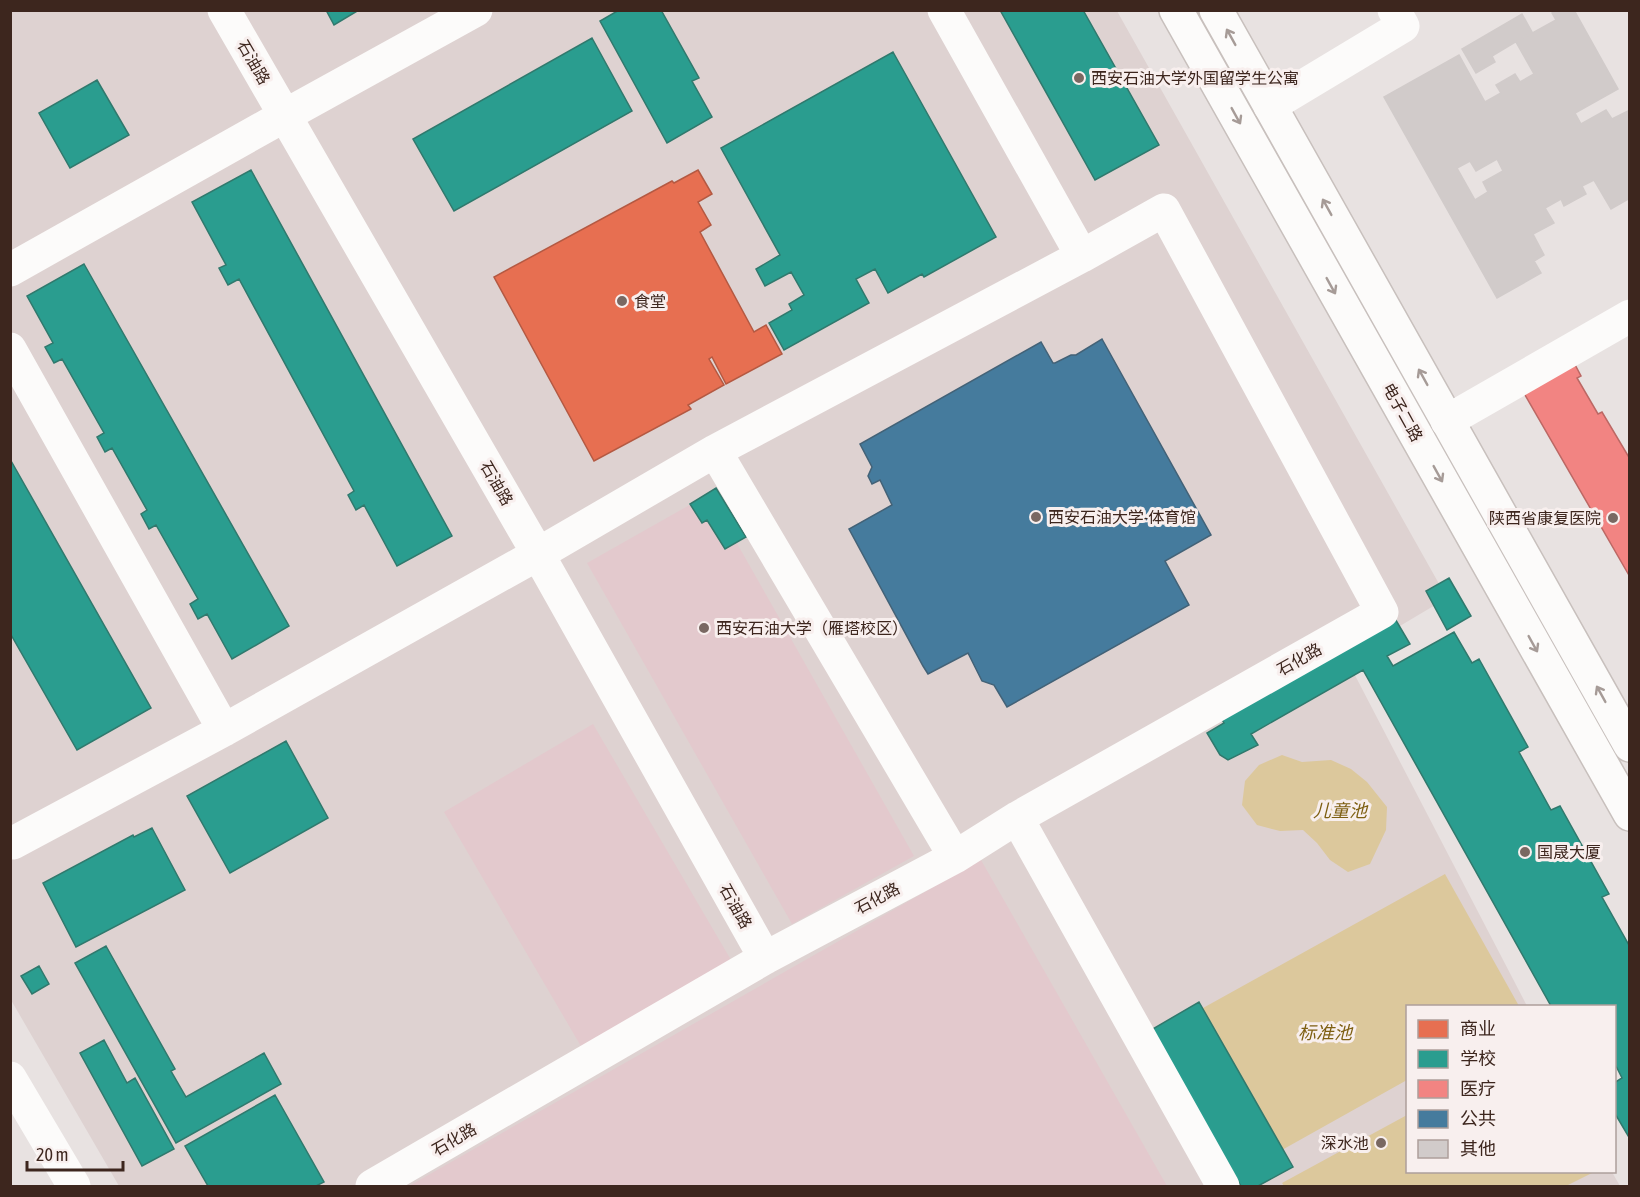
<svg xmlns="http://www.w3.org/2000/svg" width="1640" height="1197" font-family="'Asap Condensed','Noto Sans SC',sans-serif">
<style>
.built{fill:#ded2d1}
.green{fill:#e3c9cd}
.water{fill:#dcc89c}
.shops{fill:#e76f51;stroke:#b45942;stroke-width:1.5}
.schools{fill:#2a9d8f;stroke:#30796d;stroke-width:1.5}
.health{fill:#f28482;stroke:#bc6864;stroke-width:1.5}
.public{fill:#457b9d;stroke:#436277;stroke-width:1.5}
.building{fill:#d1cbca;stroke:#d1cbca;stroke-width:1.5;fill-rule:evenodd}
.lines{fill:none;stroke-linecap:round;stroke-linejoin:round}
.secondary-casing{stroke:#c8c0bd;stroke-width:36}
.minor{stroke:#fcfbfa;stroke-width:33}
.tertiary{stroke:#fcfbfa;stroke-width:33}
.secondary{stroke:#fcfbfa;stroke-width:33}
.oneway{stroke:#a69b97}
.poi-dot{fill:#796862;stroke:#f8efee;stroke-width:2}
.labels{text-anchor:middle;stroke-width:6;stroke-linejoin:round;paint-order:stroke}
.street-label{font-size:16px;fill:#3d261e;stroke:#f8efee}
.poi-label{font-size:16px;fill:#3d261e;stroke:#f8efee;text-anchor:start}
.water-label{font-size:18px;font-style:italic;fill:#7e5f12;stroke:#f8efee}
</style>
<rect width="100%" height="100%" fill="#e8e2e1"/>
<path class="built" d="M 10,11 L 1117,11 L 1447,598 L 1346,658 L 1527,1006 L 1408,1006 L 1408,1172 L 1612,1172 L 1620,1186 L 119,1186 L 11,1000 Z"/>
<path class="green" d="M 709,494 L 914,856 L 792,924 L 587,563 Z
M 593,724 L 731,960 L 582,1048 L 444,812 Z
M 981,860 L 1167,1186 L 409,1186 Z"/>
<path class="water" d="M 1282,755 L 1302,762 L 1331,760 L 1351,769 L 1367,782 L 1387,807 L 1386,830 L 1370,864 L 1348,872 L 1330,860 L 1317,843 L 1303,830 L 1280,831 L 1257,825 L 1242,805 L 1245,781 L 1259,765 Z
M 1445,874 L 1519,1006 L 1408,1006 L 1407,1080 L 1273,1155 L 1194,1013 Z
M 1407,1115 L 1408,1172 L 1594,1172 L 1566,1186 L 1284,1186 L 1282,1183 Z"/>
<path class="shops" d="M 698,170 L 712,194 L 698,202 L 711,225 L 700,232 L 754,332 L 766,325 L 782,354 L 726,384 L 712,357 L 709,359 L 724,385 L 688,405 L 691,409 L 594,461 L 494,277 L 672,181 L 674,183 Z"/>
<path class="schools" d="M 326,10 L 359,10 L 334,25 Z
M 619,10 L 661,10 L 699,78 L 692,81 L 712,117 L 667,143 L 600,21 Z
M 1000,10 L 1083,10 L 1159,145 L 1095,180 Z
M 592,38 L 632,111 L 454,211 L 413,139 Z
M 893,52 L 996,237 L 924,277 L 922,274 L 888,293 L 875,269 L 856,279 L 869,303 L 784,350 L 769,323 L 792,310 L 789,304 L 804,295 L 791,272 L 765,286 L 756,269 L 780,255 L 721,148 Z
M 97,80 L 129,135 L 70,168 L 39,113 Z
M 251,170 L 452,536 L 397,566 L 364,505 L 356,510 L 348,495 L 354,491 L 239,279 L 228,285 L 219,268 L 226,265 L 192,202 Z
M 84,264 L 289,626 L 232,659 L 207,614 L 198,619 L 190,604 L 198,599 L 156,525 L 149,529 L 141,514 L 147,510 L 112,448 L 105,452 L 97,437 L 104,433 L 62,359 L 54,363 L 45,347 L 53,343 L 27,296 Z
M 10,459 L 151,708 L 77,750 L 10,633 Z
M 716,488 L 746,537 L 725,549 L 707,520 L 702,523 L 690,504 Z
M 1449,578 L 1471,616 L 1447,630 L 1426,591 Z
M 1394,617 L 1410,644 L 1387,656 L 1393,666 L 1454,632 L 1472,663 L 1479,659 L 1528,747 L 1519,752 L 1551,810 L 1560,806 L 1609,894 L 1602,897 L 1630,947 L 1630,1139 L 1614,1112 L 1614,1083 L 1622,1078 L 1614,1062 L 1614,1006 L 1551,1006 L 1363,670 L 1251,734 L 1258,745 L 1228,760 L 1220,755 L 1207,733 L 1224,723 L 1220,716 Z
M 286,741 L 328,818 L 230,873 L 187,796 Z
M 152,828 L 185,890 L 76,947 L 43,883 L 133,835 L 134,837 Z
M 106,946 L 175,1069 L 171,1071 L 186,1097 L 264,1053 L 281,1084 L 176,1143 L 75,963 Z
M 39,966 L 49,984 L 32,994 L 21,976 Z
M 1199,1002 L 1293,1167 L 1258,1186 L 1241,1186 L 1151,1030 Z
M 104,1040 L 127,1083 L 135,1078 L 174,1149 L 142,1166 L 80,1053 Z
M 275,1095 L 324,1182 L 316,1186 L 208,1186 L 185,1146 Z"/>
<path class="health" d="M 1572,359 L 1581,376 L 1577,378 L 1598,414 L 1602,412 L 1630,459 L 1630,577 L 1521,388 Z"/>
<path class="public" d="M 1102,339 L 1211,535 L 1165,561 L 1189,605 L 1007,707 L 994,685 L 982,681 L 968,653 L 928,674 L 923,666 L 849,529 L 892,505 L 880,480 L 872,484 L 868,476 L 872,467 L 860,444 L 1041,342 L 1053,363 L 1055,363 L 1071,355 L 1076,355 Z"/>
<path class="building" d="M 1556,10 L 1574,10 L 1618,89 L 1575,113 L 1581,124 L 1606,110 L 1612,119 L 1630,110 L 1630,198 L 1611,209 L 1594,180 L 1582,186 L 1586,194 L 1564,206 L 1561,199 L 1545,208 L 1554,223 L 1533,234 L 1544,255 L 1534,261 L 1541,273 L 1497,298 L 1384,97 L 1459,55 L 1485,102 L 1501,93 L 1496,85 L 1515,74 L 1520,82 L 1534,74 L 1516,42 L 1556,20 L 1552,13 ZM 1497,159 L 1503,171 L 1483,182 L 1488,192 L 1475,200 L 1457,168 L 1470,161 L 1476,171 Z
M 1522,14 L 1532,32 L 1492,56 L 1495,62 L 1476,73 L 1462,49 Z"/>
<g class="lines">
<defs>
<path id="secondary" d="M 1176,10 L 1630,814
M 1216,10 L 1630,745"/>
</defs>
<use href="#secondary" class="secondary-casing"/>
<path class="minor" d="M 224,10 L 538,554 L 765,958
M 944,10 L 1082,256
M 1270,106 L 1403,26 L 1394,10
M 10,270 L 284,116 L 476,10
M 10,349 L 224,730
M 1447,421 L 1630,316
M 715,451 L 955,857
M 1017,818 L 1223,1186
M 13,843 L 224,730 L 538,554 L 715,451 L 1082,256 L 1164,210 L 1382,612 L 1017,818 L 955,857 L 765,958 L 372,1186"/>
<path class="tertiary" d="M 10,1078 L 74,1186"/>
<use href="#secondary" class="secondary"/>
</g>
<defs><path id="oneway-shaft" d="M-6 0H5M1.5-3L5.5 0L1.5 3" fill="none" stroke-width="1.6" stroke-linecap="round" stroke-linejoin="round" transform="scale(1.5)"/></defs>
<g class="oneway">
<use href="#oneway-shaft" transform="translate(1231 37) rotate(-119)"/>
<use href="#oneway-shaft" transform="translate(1236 116) rotate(61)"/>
<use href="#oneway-shaft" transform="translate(1327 207) rotate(-119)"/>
<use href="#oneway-shaft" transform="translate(1331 286) rotate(61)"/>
<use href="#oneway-shaft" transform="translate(1423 377) rotate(-119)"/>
<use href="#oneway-shaft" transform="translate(1438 474) rotate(61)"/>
<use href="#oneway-shaft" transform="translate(1533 644) rotate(61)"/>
<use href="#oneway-shaft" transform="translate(1601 694) rotate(-119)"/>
</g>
<g class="poi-dot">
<circle cx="1079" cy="78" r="6"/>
<circle cx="622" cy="301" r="6"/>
<circle cx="1036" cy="517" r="6"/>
<circle cx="1613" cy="518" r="6"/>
<circle cx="704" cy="628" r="6"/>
<circle cx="1525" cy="852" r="6"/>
<circle cx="1381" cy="1143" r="6"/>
</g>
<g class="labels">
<g class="street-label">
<text transform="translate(254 62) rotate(60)" y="6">石油路</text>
<text transform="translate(1403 412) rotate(61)" y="6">电子二路</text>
<text transform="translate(497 483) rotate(60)" y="6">石油路</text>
<text transform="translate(1299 659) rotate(-29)" y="6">石化路</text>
<text transform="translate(877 898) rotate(-28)" y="6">石化路</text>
<text transform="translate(736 906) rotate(61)" y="6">石油路</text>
<text transform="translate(454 1139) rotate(-30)" y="6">石化路</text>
</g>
<g class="poi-label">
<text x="1091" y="84">西安石油大学外国留学生公寓</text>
<text x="634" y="307">食堂</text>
<text x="1048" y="523">西安石油大学-体育馆</text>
<text x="1601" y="524" text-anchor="end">陕西省康复医院</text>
<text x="716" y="634">西安石油大学（雁塔校区）</text>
<text x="1537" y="858">国晟大厦</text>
<text x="1369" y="1149" text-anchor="end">深水池</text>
</g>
<g class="water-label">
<text x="1340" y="817">儿童池</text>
<text x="1325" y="1039">标准池</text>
</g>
</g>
<rect width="1640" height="1197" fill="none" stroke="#3d261e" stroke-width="24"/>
<rect x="1406" y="1005" width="210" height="168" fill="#f8efee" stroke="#ad9f9b" stroke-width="1.5"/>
<rect x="1418" y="1020" width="30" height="18" fill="#e76f51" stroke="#ad9f9b" stroke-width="1.5"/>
<text x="1460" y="1035" font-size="18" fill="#3d261e">商业</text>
<rect x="1418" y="1050" width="30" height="18" fill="#2a9d8f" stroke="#ad9f9b" stroke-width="1.5"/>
<text x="1460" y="1065" font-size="18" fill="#3d261e">学校</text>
<rect x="1418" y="1080" width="30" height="18" fill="#f28482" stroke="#ad9f9b" stroke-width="1.5"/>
<text x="1460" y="1095" font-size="18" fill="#3d261e">医疗</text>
<rect x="1418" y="1110" width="30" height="18" fill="#457b9d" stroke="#ad9f9b" stroke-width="1.5"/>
<text x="1460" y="1125" font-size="18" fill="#3d261e">公共</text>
<rect x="1418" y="1140" width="30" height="18" fill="#d1cbca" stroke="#ad9f9b" stroke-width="1.5"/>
<text x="1460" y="1155" font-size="18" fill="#3d261e">其他</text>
<path d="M27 1161v9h96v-9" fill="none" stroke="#3d261e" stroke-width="3"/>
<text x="36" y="1161" font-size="18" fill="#3d261e" stroke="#f8efee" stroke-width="4.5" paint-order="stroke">20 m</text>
</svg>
